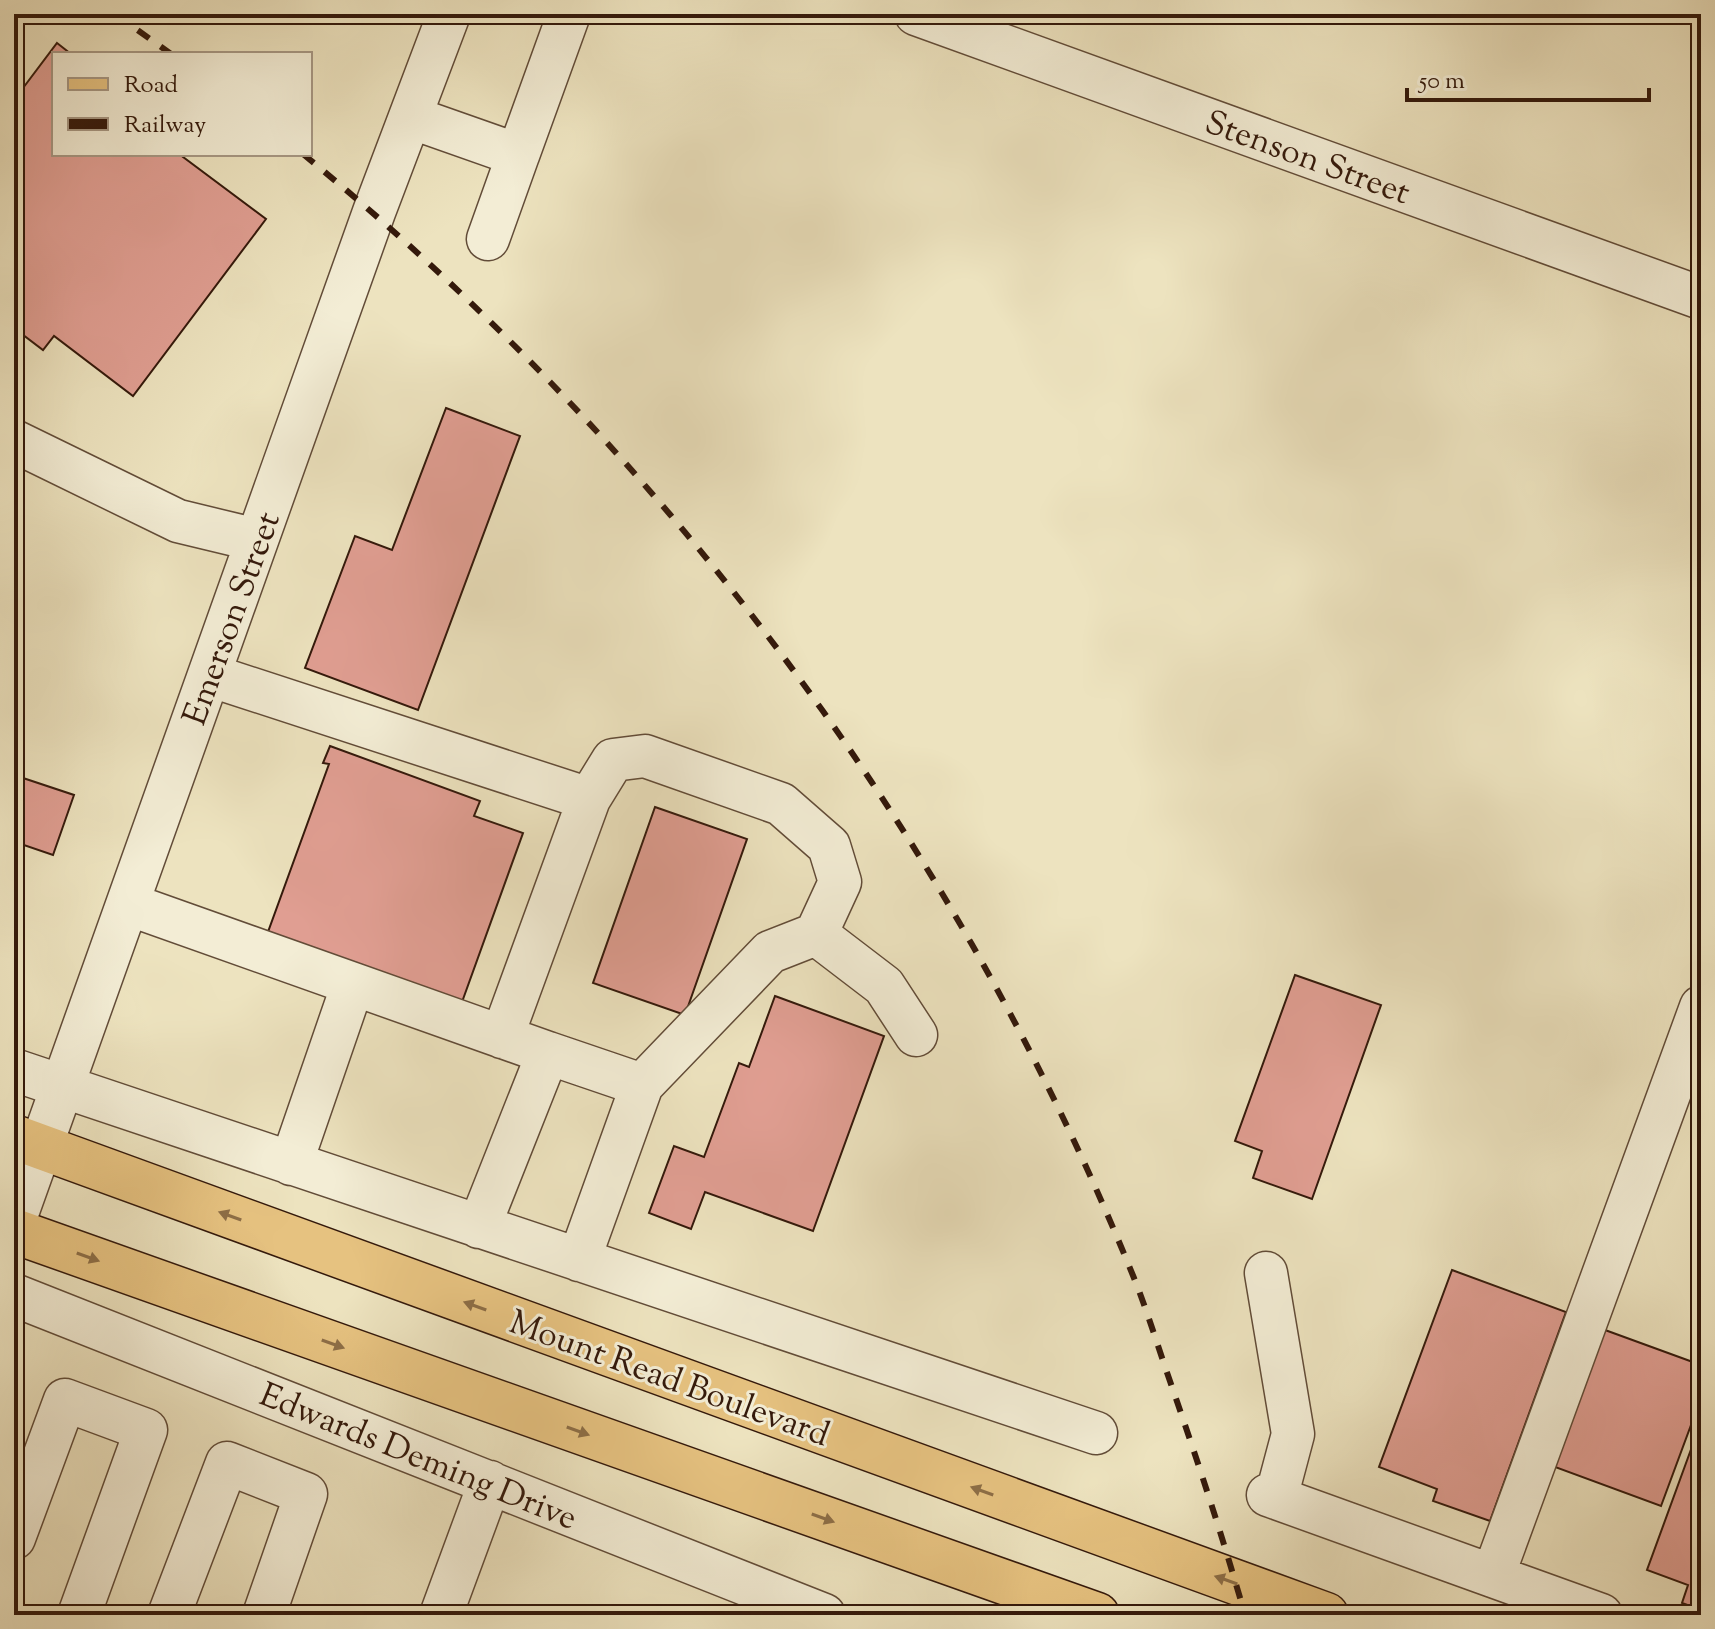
<svg xmlns="http://www.w3.org/2000/svg" width="1715" height="1629" font-family="'Sorts Mill Goudy',serif">
<style>
.building{fill:#e09e92;stroke:#34190b;stroke-width:2}
.lines{fill:none;stroke-linecap:round;stroke-linejoin:round}
.minor-casing{stroke:#624c38;stroke-width:45}
.major-casing{stroke:#34190b;stroke-width:47}
.minor{stroke:#f3edd5;stroke-width:42}
.major{stroke:#e6c280;stroke-width:44}
.rail{stroke:#34190b;stroke-width:6;stroke-dasharray:14 14;stroke-linecap:butt}
.oneway{fill:#8d6e46}
.labels{text-anchor:middle;stroke-width:6;stroke-linejoin:round;paint-order:stroke}
.street-label{font-size:34px;fill:#34190b;stroke:#f3edd5}
</style>
<rect width="100%" height="100%" fill="#ede3bf"/>
<filter id="stains"><feTurbulence type="fractalNoise" baseFrequency=".0025" numOctaves="4"/><feColorMatrix values="0 0 0 0 .2 0 0 0 0 .09 0 0 0 0 .02 0 0 0 .5 -.17"/></filter>
<radialGradient id="worn" r=".72"><stop offset=".6" stop-color="#630" stop-opacity="0"/><stop offset="1" stop-color="#630" stop-opacity=".3"/></radialGradient>
<path class="building" d="M 57,43 L 71,54 L 54,54 L 54,154 L 179,154 L 266,219 L 133,396 L 54,336 L 43,350 L 14,328 L 14,100 Z
M 446,408 L 520,436 L 418,710 L 305,668 L 355,536 L 392,550 Z
M 330,746 L 480,801 L 474,816 L 523,833 L 462,1002 L 268,932 L 329,764 L 323,763 Z
M 14,775 L 74,795 L 53,855 L 21,844 L 14,865 Z
M 655,807 L 747,839 L 685,1015 L 593,983 Z
M 1295,975 L 1381,1005 L 1312,1199 L 1253,1178 L 1262,1151 L 1235,1141 Z
M 775,996 L 884,1036 L 813,1231 L 705,1192 L 691,1229 L 649,1213 L 674,1146 L 704,1157 L 739,1063 L 749,1067 Z
M 1452,1270 L 1566,1312 L 1490,1521 L 1433,1501 L 1437,1489 L 1379,1467 Z
M 1605,1330 L 1701,1365 L 1701,1398 L 1661,1506 L 1555,1467 Z
M 1701,1422 L 1701,1610 L 1682,1603 L 1688,1585 L 1647,1570 Z"/>
<g class="lines">
<defs>
<path id="minor" d="M 916,14 L 1701,298
M 410,117 L 518,155 L 569,14
M 488,239 L 518,155
M 14,441 L 178,521 L 257,540
M 209,675 L 589,799
M 128,904 L 548,1053 L 479,1227
M 816,934 L 884,986 L 916,1035
M 502,1037 L 589,799 L 613,760 L 645,756 L 781,804 L 829,846 L 840,882 L 816,934 L 770,952 L 642,1085
M 548,1053 L 642,1085 L 579,1260
M 14,1070 L 1096,1433
M 291,1164 L 353,984
M 14,1222 L 374,212 L 449,14
M 1266,1273 L 1293,1434 L 1276,1498
M 14,1295 L 824,1615
M 1268,1495 L 1601,1615
M 14,1538 L 65,1400 L 146,1430 L 79,1615
M 1493,1576 L 1701,1007
M 169,1615 L 227,1463 L 306,1494 L 264,1615
M 441,1615 L 490,1482"/>
<path id="major" d="M 14,1137 L 1326,1615
M 14,1231 L 1097,1615"/>
</defs>
<use href="#minor" class="minor-casing"/>
<use href="#major" class="major-casing"/>
<use href="#minor" class="minor"/>
<use href="#major" class="major"/>
<path class="rail" d="M 115,14 L 171,54
M 303,154 C 667,452 957,841 1134,1278 C 1148,1313 1159,1350 1172,1387 C 1198,1462 1223,1538 1245,1615"/>
</g>
<defs><path id="oneway-solid" d="M-6-.8H1V-3.2L6.5 0L1 3.2V.8H-6Z" transform="scale(2)"/></defs>
<g class="oneway">
<use href="#oneway-solid" transform="translate(230 1216) rotate(-160)"/>
<use href="#oneway-solid" transform="translate(88 1257) rotate(20)"/>
<use href="#oneway-solid" transform="translate(475 1306) rotate(-160)"/>
<use href="#oneway-solid" transform="translate(333 1344) rotate(20)"/>
<use href="#oneway-solid" transform="translate(578 1431) rotate(20)"/>
<use href="#oneway-solid" transform="translate(982 1491) rotate(-160)"/>
<use href="#oneway-solid" transform="translate(823 1518) rotate(20)"/>
<use href="#oneway-solid" transform="translate(1226 1580) rotate(-161)"/>
</g>
<g class="labels">
<g class="street-label">
<text transform="translate(1308 156) rotate(20)" y="12">Stenson Street</text>
<text transform="translate(230 618) rotate(-70)" y="12">Emerson Street</text>
<text transform="translate(670 1377) rotate(20)" y="12">Mount Read Boulevard</text>
<text transform="translate(419 1455) rotate(22)" y="12">Edwards Deming Drive</text>
</g>
</g>
<rect width="1715" height="1629" fill="none" stroke="#ede3bf" stroke-width="48"/>
<rect x="16" y="16" width="1683" height="1597" fill="none" stroke="#34190b" stroke-width="4"/>
<rect x="24" y="24" width="1667" height="1581" fill="none" stroke="#34190b" stroke-width="2"/>
<rect x="52" y="52" width="260" height="104" fill="#f3edd5" stroke="#a79884" stroke-width="2"/>
<rect x="68" y="78" width="40" height="12" fill="#e6c280" stroke="#a79884" stroke-width="2"/>
<text x="124" y="92" font-size="24" fill="#34190b">Road</text>
<rect x="68" y="118" width="40" height="12" fill="#34190b" stroke="#a79884" stroke-width="2"/>
<text x="124" y="132" font-size="24" fill="#34190b">Railway</text>
<path d="M1407 88v12h242v-12" fill="none" stroke="#34190b" stroke-width="4"/>
<text x="1419" y="88" font-size="24" fill="#34190b" stroke="#f3edd5" stroke-width="6" paint-order="stroke">50 m</text>
<rect width="100%" height="100%" filter="url(#stains)"/>
<rect width="100%" height="100%" fill="url(#worn)"/>
</svg>
